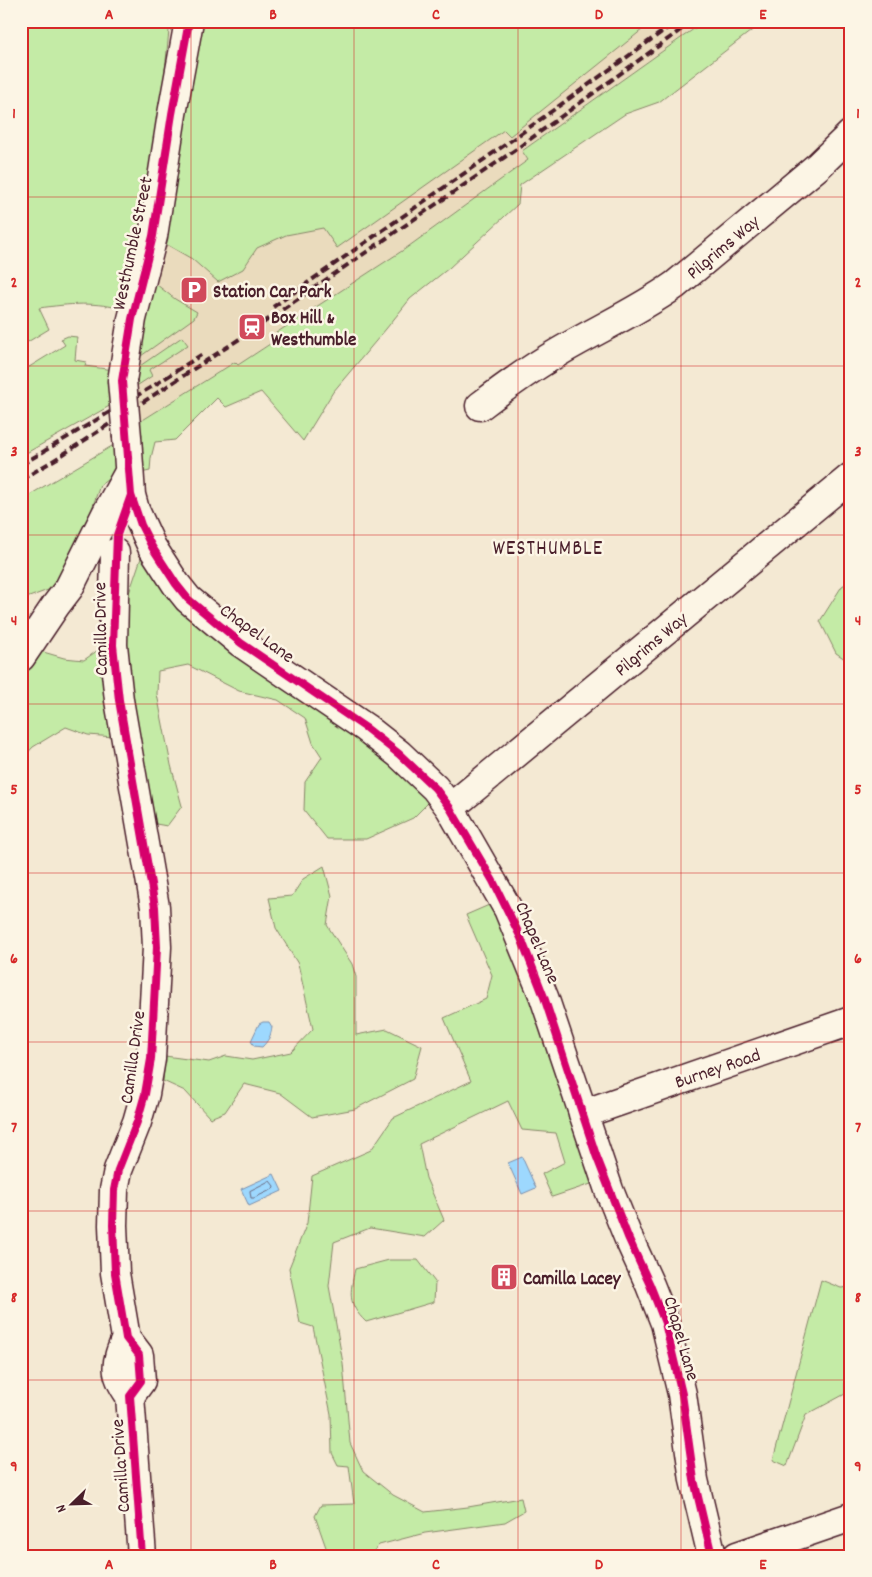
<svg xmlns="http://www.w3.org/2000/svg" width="872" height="1577" font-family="Dekko,sans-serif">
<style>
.built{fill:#eadbbd}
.green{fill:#c4eba6;stroke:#878568}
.water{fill:#9dd8fe;stroke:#7c8eaa}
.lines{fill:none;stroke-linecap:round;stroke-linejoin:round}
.shore{stroke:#6b697f;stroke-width:1}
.minor-casing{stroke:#4a1f2b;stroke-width:31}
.minor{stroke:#fcf5e5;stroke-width:28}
.rail{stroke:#4a1f2b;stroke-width:4;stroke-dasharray:8 4;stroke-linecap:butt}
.minor-bridge-casing{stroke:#4a1f2b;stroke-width:31;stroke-linecap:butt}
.minor-bridge{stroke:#fcf5e5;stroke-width:28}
.cycleway-casing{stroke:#fcf5e5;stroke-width:11}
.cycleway{stroke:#d6006c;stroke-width:8}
.grid{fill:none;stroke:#d62828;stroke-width:1;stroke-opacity:0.55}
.labels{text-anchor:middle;stroke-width:5;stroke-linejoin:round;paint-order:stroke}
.street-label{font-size:19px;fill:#4a1f2b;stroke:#fcf5e5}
.poi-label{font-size:19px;font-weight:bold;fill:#4a1f2b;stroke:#fcf5e5;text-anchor:start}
.quarter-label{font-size:21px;letter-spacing:1px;fill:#4a1f2b;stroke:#fcf5e5}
.neatline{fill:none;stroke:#d62828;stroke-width:2}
.grid-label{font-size:16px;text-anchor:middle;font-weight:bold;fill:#d62828}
</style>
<rect width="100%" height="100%" fill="#f4e9d3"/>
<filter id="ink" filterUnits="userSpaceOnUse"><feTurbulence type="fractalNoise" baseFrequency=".02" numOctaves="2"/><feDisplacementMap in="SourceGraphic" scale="10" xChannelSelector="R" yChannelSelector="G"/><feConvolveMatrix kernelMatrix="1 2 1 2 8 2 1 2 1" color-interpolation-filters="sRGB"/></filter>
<g filter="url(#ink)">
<path class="built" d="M 505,21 L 705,21 L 522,151 L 528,160 L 405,249 L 277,333 L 279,337 L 238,365 L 235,362 L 138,423 L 134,377 L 157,239 Z"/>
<path class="green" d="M 21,21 L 170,21 L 163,90 L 145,225 L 125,310 C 96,301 69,304 39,308 L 49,329 L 21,346 Z
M 198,21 L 653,21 L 510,136 L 504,130 L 337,248 L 323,228 L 286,235 L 257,248 L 243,269 L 218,282 L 192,259 L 157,239 Z
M 705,21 L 764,21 L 659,102 L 625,114 L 520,185 L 518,204 L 449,268 L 410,299 L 386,329 L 333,392 L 303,441 L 261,392 L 226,407 L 217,398 L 175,440 L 155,442 L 151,458 L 150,471 L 141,473 L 138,423 L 235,362 L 238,365 L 279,338 L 276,333 L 405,249 L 528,160 L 522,151 Z
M 152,281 L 175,299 L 197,312 L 194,318 L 134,361 Z
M 68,336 L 77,337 L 75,360 L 86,362 L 85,366 L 114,370 L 113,404 L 21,456 L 21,372 L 65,345 L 61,339 Z
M 182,337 L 188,345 L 149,370 L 152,376 L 135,387 L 134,370 Z
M 117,443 L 118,460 L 114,475 L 100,485 L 67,583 L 21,600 L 21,500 Z
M 142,555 L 361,731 L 431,800 L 413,818 L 366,839 L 327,839 L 304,810 L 305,782 L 322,757 L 313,743 L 305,718 L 278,700 L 239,691 L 188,665 L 158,671 L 157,694 L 171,765 L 182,806 L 167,826 L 156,824 L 133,720 L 125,647 L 126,602 Z
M 851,581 L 851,663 L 836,653 L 820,621 L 842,586 Z
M 101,648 L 114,737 L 88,735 L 66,727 L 33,747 L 21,760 L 21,668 L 33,649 L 64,658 L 84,660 Z
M 324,866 L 332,896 L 327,925 L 352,964 L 356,977 L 356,1035 L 387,1029 L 422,1046 L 413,1079 L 355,1109 L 312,1117 L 280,1093 L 244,1084 L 225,1112 L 210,1118 L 185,1091 L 163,1081 L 165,1056 L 209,1062 L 226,1056 L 252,1060 L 291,1052 L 313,1029 L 298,964 L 276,928 L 269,898 L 292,896 L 303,879 Z
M 496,902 L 597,1182 L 552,1197 L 542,1174 L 565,1162 L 556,1133 L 522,1130 L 508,1101 L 419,1144 L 426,1178 L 444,1220 L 425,1237 L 370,1228 L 334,1242 L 329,1286 L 343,1363 L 350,1443 L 363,1471 L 393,1495 L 425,1512 L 468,1507 L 521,1498 L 524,1511 L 505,1522 L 425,1533 L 379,1545 L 369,1556 L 329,1556 L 315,1516 L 321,1505 L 354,1504 L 349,1466 L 338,1465 L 332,1453 L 331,1414 L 313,1327 L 300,1323 L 289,1268 L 307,1223 L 312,1176 L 371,1150 L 393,1118 L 471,1081 L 444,1018 L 486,999 L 492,975 L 466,915 Z
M 389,1260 L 418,1260 L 435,1282 L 434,1302 L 366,1322 C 347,1304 350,1293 355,1269 Z
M 821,1280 L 841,1288 L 851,1287 L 851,1361 L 845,1366 L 845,1394 L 806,1415 L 787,1466 L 773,1460 Z"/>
<path class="water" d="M 263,1022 L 269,1022 L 272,1027 C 271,1036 268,1041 262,1047 L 254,1046 L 251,1041 L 259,1024 Z
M 522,1157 L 536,1188 L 522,1194 L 508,1163 Z
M 274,1174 L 282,1191 L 249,1206 L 241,1189 Z"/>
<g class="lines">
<path class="shore" d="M 270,1181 L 274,1186 L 273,1189 L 254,1198 L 251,1198 L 250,1191 Z"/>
<defs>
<path id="minor" d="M 122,381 L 132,319 L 153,236 L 172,114 L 189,21
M 480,406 C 505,387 531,368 559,352 C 598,329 638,311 675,285 L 818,166 L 851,134
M 127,437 L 131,495 L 135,510 L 152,547 L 176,584 L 188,599 L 241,643 L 366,728 L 399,754 L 435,788 L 450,808 L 508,909 L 544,997 L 609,1190 L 628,1237 L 650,1285 L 665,1323 L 682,1394 L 694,1480 L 712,1556
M 115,553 L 113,645 L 119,700 L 155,907 L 157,947 L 151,1059 L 145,1094 L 137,1122 L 118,1170 L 114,1190 L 113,1225 L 115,1273 L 126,1338 L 139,1355 L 141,1381 L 130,1396 L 142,1556
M 21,657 L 56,605 L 69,588 L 106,514 L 129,472
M 450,808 L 851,477
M 583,1114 L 851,1021
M 126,1338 C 115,1364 113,1373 130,1396
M 737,1556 L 851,1517"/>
</defs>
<use href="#minor" class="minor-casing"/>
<use href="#minor" class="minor"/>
<path class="rail" d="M 273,307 L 509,142 L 677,21
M 21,465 L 153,386 L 201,355
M 21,480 L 59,457 L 244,336 L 515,150 L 693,21"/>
<defs>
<path id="minor-bridge" d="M 122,381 L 127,437"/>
</defs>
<use href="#minor-bridge" class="minor-bridge-casing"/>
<use href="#minor-bridge" class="minor-bridge"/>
<defs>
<path id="cycleway" d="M 189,21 L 172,114 L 153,236 L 132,319 L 122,381 L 131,495 L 141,525 L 152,547 L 176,584 L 188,599 L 241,643 L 366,728 L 399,754 L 435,788 L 450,808 L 493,881 L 521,938 L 544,997 L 596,1155 L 628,1237 L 650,1285 L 665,1323 L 682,1394 L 694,1480 L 712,1556
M 131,495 L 117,535 L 113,645 L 119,700 L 155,907 L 157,947 L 151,1059 L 145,1094 L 137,1122 L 118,1170 L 114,1190 L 113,1225 L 115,1273 L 126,1338 L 139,1355 L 141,1381 L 130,1396 L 142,1556"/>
</defs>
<use href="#cycleway" class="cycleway-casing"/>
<use href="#cycleway" class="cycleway"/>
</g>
</g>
<path class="grid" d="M 191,21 L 191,1556M 354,21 L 354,1556M 518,21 L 518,1556M 681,21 L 681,1556M 21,197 L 851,197M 21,366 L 851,366M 21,535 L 851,535M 21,704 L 851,704M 21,873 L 851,873M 21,1042 L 851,1042M 21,1211 L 851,1211M 21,1380 L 851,1380"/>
<defs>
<symbol id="parking-square" viewBox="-11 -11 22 22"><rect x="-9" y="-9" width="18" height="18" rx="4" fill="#d1495b" stroke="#fcf5e5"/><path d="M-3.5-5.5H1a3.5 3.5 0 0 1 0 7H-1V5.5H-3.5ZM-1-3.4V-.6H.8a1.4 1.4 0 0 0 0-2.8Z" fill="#fff"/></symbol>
<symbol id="station-square" viewBox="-11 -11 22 22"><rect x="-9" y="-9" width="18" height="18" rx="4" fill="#d1495b" stroke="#fcf5e5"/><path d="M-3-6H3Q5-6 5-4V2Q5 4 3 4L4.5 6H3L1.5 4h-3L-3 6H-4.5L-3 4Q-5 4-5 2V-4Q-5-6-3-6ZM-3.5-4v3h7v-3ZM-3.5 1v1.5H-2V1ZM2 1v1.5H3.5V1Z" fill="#fff"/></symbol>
<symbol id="building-square" viewBox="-11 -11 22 22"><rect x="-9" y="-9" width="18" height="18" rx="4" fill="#d1495b" stroke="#fcf5e5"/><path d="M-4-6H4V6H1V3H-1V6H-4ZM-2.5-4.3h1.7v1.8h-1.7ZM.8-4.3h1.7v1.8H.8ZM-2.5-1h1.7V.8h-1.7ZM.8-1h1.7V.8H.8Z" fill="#fff"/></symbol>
</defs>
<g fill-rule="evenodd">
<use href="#parking-square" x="178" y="274" width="32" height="32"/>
<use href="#station-square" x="236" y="311" width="32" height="32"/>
<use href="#building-square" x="488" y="1261" width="32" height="32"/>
</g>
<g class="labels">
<g class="street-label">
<text transform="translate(131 243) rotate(-78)" y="7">Westhumble Street</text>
<text transform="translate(722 246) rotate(-40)" y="7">Pilgrims Way</text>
<text transform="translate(99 629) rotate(-91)" y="7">Camilla Drive</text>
<text transform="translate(258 632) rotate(36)" y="7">Chapel Lane</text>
<text transform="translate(650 643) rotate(-40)" y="7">Pilgrims Way</text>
<text transform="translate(539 942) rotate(67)" y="7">Chapel Lane</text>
<text transform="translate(131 1057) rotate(-82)" y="7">Camilla Drive</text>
<text transform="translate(717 1067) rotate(-19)" y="7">Burney Road</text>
<text transform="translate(683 1338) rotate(74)" y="7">Chapel Lane</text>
<text transform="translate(119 1466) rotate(-94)" y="7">Camilla Drive</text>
</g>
<g class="poi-label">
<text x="213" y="297">Station Car Park</text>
<text x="271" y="323">Box Hill &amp;<tspan x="271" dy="22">Westhumble</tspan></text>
<text x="523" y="1284">Camilla Lacey</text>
</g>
<g class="quarter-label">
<text x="548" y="554">WESTHUMBLE</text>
</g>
</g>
<rect width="872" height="1577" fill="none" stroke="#fcf5e5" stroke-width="55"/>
<g transform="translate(72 1504) rotate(247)" stroke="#fcf5e5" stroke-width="4" paint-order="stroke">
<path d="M0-4L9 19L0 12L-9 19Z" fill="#4a1f2b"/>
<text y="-8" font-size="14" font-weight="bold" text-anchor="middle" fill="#4a1f2b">N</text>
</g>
<rect x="28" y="28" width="816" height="1522" class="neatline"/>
<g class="grid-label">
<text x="109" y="19">A</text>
<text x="273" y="19">B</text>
<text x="436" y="19">C</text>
<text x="599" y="19">D</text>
<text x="763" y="19">E</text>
<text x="14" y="118">1</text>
<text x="858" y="118">1</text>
<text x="14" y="287">2</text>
<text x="858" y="287">2</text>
<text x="14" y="456">3</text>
<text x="858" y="456">3</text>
<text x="14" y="625">4</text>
<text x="858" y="625">4</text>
<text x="14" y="794">5</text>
<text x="858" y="794">5</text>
<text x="14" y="963">6</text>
<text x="858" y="963">6</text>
<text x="14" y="1132">7</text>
<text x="858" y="1132">7</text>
<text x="14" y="1302">8</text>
<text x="858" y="1302">8</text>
<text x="14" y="1471">9</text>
<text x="858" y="1471">9</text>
<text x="109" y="1569">A</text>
<text x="273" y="1569">B</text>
<text x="436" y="1569">C</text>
<text x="599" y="1569">D</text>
<text x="763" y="1569">E</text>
</g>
</svg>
